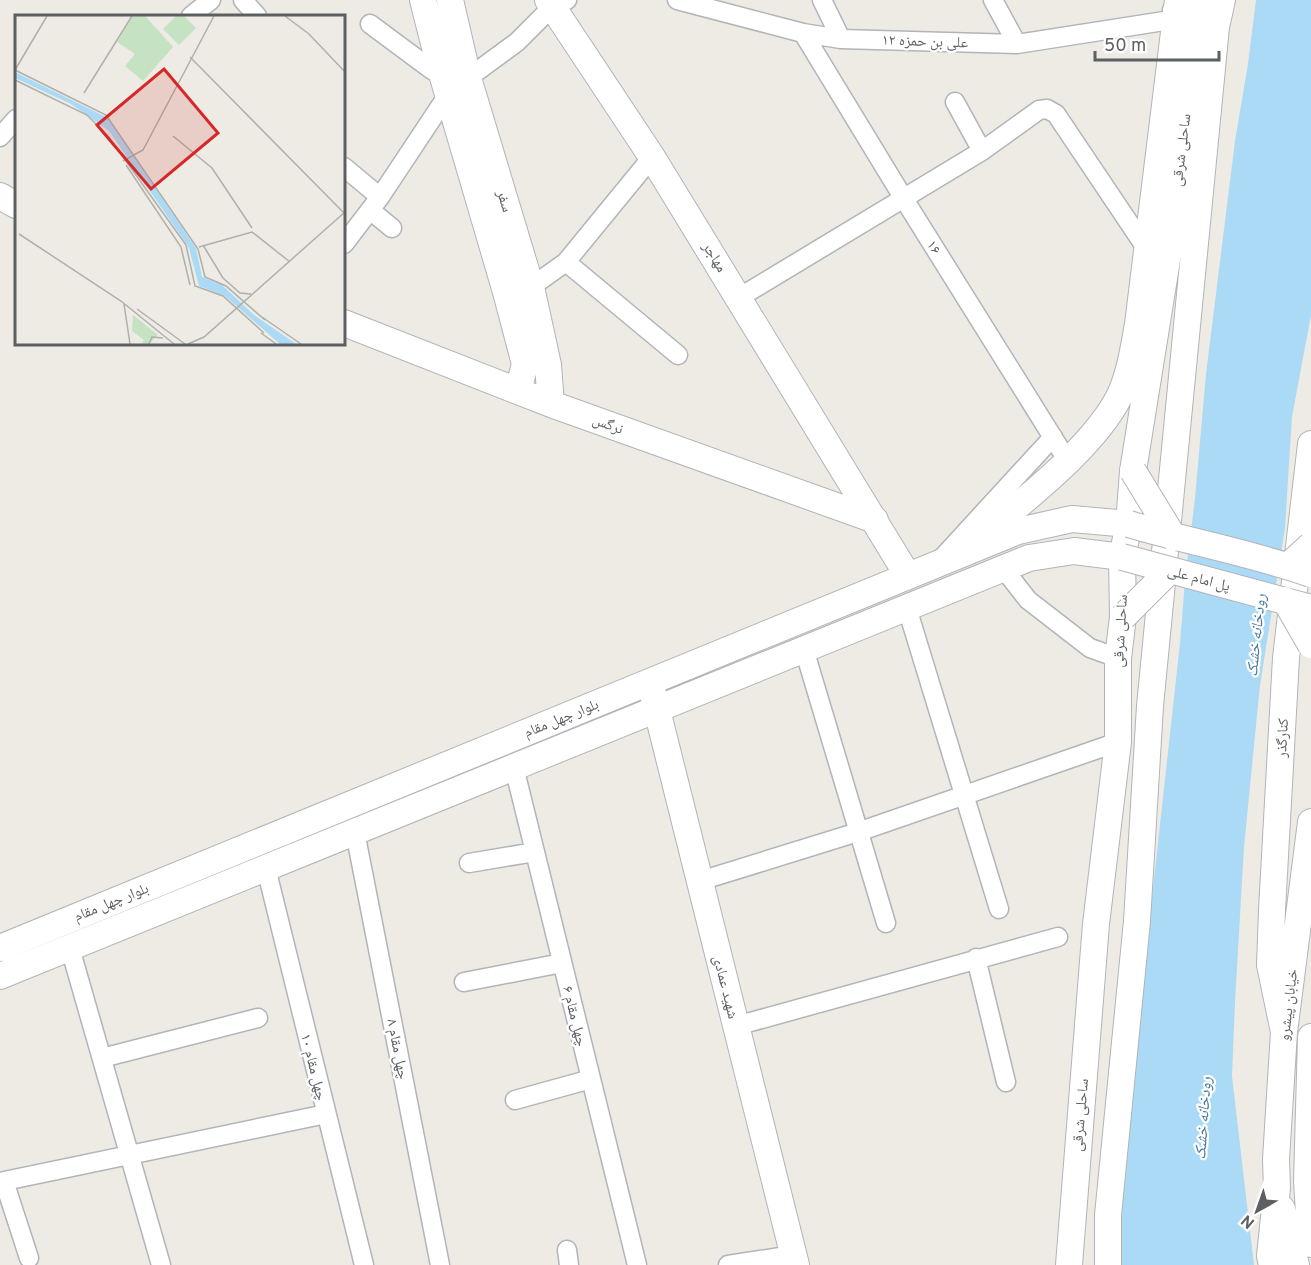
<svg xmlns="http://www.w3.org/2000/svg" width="1311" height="1265" font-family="Overpass,'Noto Naskh Arabic',sans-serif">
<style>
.water{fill:#abdaf6}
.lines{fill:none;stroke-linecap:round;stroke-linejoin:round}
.street-casing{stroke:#b1b5b8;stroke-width:21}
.secondary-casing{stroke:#b1b4b8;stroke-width:28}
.street{stroke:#fff;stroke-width:18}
.secondary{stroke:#fff;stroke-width:26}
.secondary-bridge-casing{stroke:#b1b4b8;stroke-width:28;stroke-linecap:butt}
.secondary-bridge{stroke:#fff;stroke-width:26}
.labels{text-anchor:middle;stroke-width:4.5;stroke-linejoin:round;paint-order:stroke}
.street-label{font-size:15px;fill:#5c6063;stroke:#fff}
.water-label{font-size:16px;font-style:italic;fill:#47769e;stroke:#fff}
.inset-road{fill:none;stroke:#afafac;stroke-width:1.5}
.view{fill:#d62828;fill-opacity:0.15;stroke:#d62828;stroke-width:3}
.inset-edge{fill:none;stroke:#5c6063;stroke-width:3}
</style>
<rect width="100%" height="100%" fill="#edebe4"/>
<path class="water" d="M 1256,0 L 1311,0 L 1311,315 L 1292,417 L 1285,528 L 1260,685 L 1244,847 L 1235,1002 L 1232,1076 L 1254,1265 L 1122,1265 L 1118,1236 L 1136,1043 L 1180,643 L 1185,580 L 1195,498 L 1206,374 L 1235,141 L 1248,64 Z"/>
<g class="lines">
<defs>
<path id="street" d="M 243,0 L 257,16
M 677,0 L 803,33 L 841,39 L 1017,44 L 1177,19 L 1172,10
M 822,0 L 841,39
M 993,0 L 1017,44
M 191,16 L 211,0
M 370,24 L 432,70 L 440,67
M 803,33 L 904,199 L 1067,460
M 468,78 L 517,42 L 553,6 L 567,0
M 955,102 L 982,151
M 0,137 L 16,119
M 344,167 L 380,197
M 370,210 L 392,228
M 344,244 L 380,197 L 449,93
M 566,262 L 678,355
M 531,287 L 566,262 L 652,157
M 740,297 L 982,151 L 1039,110 L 1047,109 L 1056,114 L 1148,251
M 941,559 L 1053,437
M 1003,568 L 1028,600 L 1090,648 L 1118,658
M 907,608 L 999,909
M 804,649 L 886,923
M 514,767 L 637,1265
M 355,832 L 440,1265
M 469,863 L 535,852
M 266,868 L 364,1265
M 700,881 L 858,832 L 1118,742
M 70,948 L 161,1265
M 976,958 L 1006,1082
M 464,982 L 562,963
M 736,1026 L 1058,937
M 102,1058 L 258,1018
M 515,1100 L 591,1079
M 4,1181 L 29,1258
M 0,1182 L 326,1114
M 567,1250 L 569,1265
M 728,1265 L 793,1255"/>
<path id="secondary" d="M 423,0 L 440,67 L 506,292 L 525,364 L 518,391
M 450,0 L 468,78 L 531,287 L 548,365 L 551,404
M 548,0 L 652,157 L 908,576
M 0,196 L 16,205
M 344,323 L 551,404 L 875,520
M 976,541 C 1021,502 1094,448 1120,395 C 1130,373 1134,347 1138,324 L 1178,0
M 653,694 L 796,1265
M 0,948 L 1018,531 L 1072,519 L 1129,524
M 0,976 L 1029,558 L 1074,551 L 1122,557
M 1284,1032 L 1270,965 L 1272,910 L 1286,658 L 1311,444
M 1311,1037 L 1307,1182 L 1311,1244
M 1282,1209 L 1296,1265
M 1069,1265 L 1096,924 L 1118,742 L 1118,658 L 1123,617 L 1122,557 L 1129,524 L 1133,471 L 1169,247 L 1198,0
M 1108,1265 L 1108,1215 L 1137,921 L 1150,706 L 1216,27 L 1222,0
M 1272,1265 L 1270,1256 L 1277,1188 L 1276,1159 L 1284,1032 L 1311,822"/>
</defs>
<use href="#street" class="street-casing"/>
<use href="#secondary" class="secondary-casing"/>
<use href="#street" class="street"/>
<use href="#secondary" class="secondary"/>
<defs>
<path id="secondary-bridge" d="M 1133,471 L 1174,538
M 1129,524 C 1189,542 1252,553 1311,574
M 1122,557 L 1311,608
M 1288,566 L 1311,545
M 1285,600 L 1311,645
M 1123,617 L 1170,570"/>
</defs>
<use href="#secondary-bridge" class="secondary-bridge-casing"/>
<use href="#secondary-bridge" class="secondary-bridge"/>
</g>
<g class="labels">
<g class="street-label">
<text transform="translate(925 41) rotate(2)" y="5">۱۲ علی بن حمزه</text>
<text transform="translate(1181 150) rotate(-83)" y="5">ساحلی شرقی</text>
<text transform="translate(505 201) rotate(73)" y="5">سفر</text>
<text transform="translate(934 247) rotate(58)" y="5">۱۶</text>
<text transform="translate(715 257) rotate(58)" y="5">مهاجر</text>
<text transform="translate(608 424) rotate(20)" y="5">نرگس</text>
<text transform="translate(1199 578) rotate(15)" y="5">پل امام علی</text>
<text transform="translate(1120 631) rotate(-87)" y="5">ساحلی شرقی</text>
<text transform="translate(561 718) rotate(-22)" y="5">بلوار چهل مقام</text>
<text transform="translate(1282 738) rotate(-87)" y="5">کنارگذر</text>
<text transform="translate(111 902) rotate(-22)" y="5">بلوار چهل مقام</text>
<text transform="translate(726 987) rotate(76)" y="5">شهید عمادی</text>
<text transform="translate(1288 1005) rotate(-83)" y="5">خیابان پیشرو</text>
<text transform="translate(575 1016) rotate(76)" y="5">چهل مقام ۶</text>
<text transform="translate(398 1049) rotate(79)" y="5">چهل مقام ۸</text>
<text transform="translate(314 1067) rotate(76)" y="5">چهل مقام ۱۰</text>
<text transform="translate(1080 1115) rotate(-85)" y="5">ساحلی شرقی</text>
</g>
<g class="water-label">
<text transform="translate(1255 635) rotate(-84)" y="6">رودخانه خشک</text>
<text transform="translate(1202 1118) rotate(-86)" y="6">رودخانه خشک</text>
</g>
</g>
<g transform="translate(15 15)">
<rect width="330" height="330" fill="#edebe4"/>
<path d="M 118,1 L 130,1 L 158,32 L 128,66 L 110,51 L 120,39 L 102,27 ZM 161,1 L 169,1 L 181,13 L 164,30 L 148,14 ZM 118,300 L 143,320 L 134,329 L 127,329 L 129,325 L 117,316 Z" fill="#c5e2c3"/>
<path d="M 0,57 L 93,103 L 181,233 L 187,262 L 207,270 L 239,300 L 281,329 L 265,329 L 210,281 L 184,271 L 174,233 L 94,116 L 56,89 L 0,63 Z" fill="#abdaf6"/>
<path class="inset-road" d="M 270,1 L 294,19 L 330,57M 175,42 L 329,198M 0,55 L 91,100 L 183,234 L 190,262 L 211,271 L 250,305M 0,55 L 32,1M 0,65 L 72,100 L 95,123M 69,78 L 117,1M 93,121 L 171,230 L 180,271 L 208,281 L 249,318M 158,121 L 197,153 L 237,213M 108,146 L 128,135 L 199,1M 111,150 L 166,232 L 175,270M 4,219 L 106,286 L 159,329M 188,230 L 208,263 L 225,278 L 236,279M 184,232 L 237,217 L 275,247M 109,289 L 115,329M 122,294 L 170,329M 247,302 L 286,329M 246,318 L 261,329M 134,329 L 137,322 L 148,323M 173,329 L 189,322 L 330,197"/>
<path class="view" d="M 149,54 L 203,118 L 136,174 L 82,110 Z"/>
<rect width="330" height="330" class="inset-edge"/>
</g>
<g transform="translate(1257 1211) rotate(220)" stroke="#ffffff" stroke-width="4.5" paint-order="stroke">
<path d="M0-4.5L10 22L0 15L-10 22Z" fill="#5c6063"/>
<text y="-9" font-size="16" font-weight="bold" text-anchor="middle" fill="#5c6063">N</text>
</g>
<path d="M1095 51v9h124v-9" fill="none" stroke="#5c6063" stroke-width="3"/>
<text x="1104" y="51" font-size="18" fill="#5c6063" stroke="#ffffff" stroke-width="4.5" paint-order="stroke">50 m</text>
</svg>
